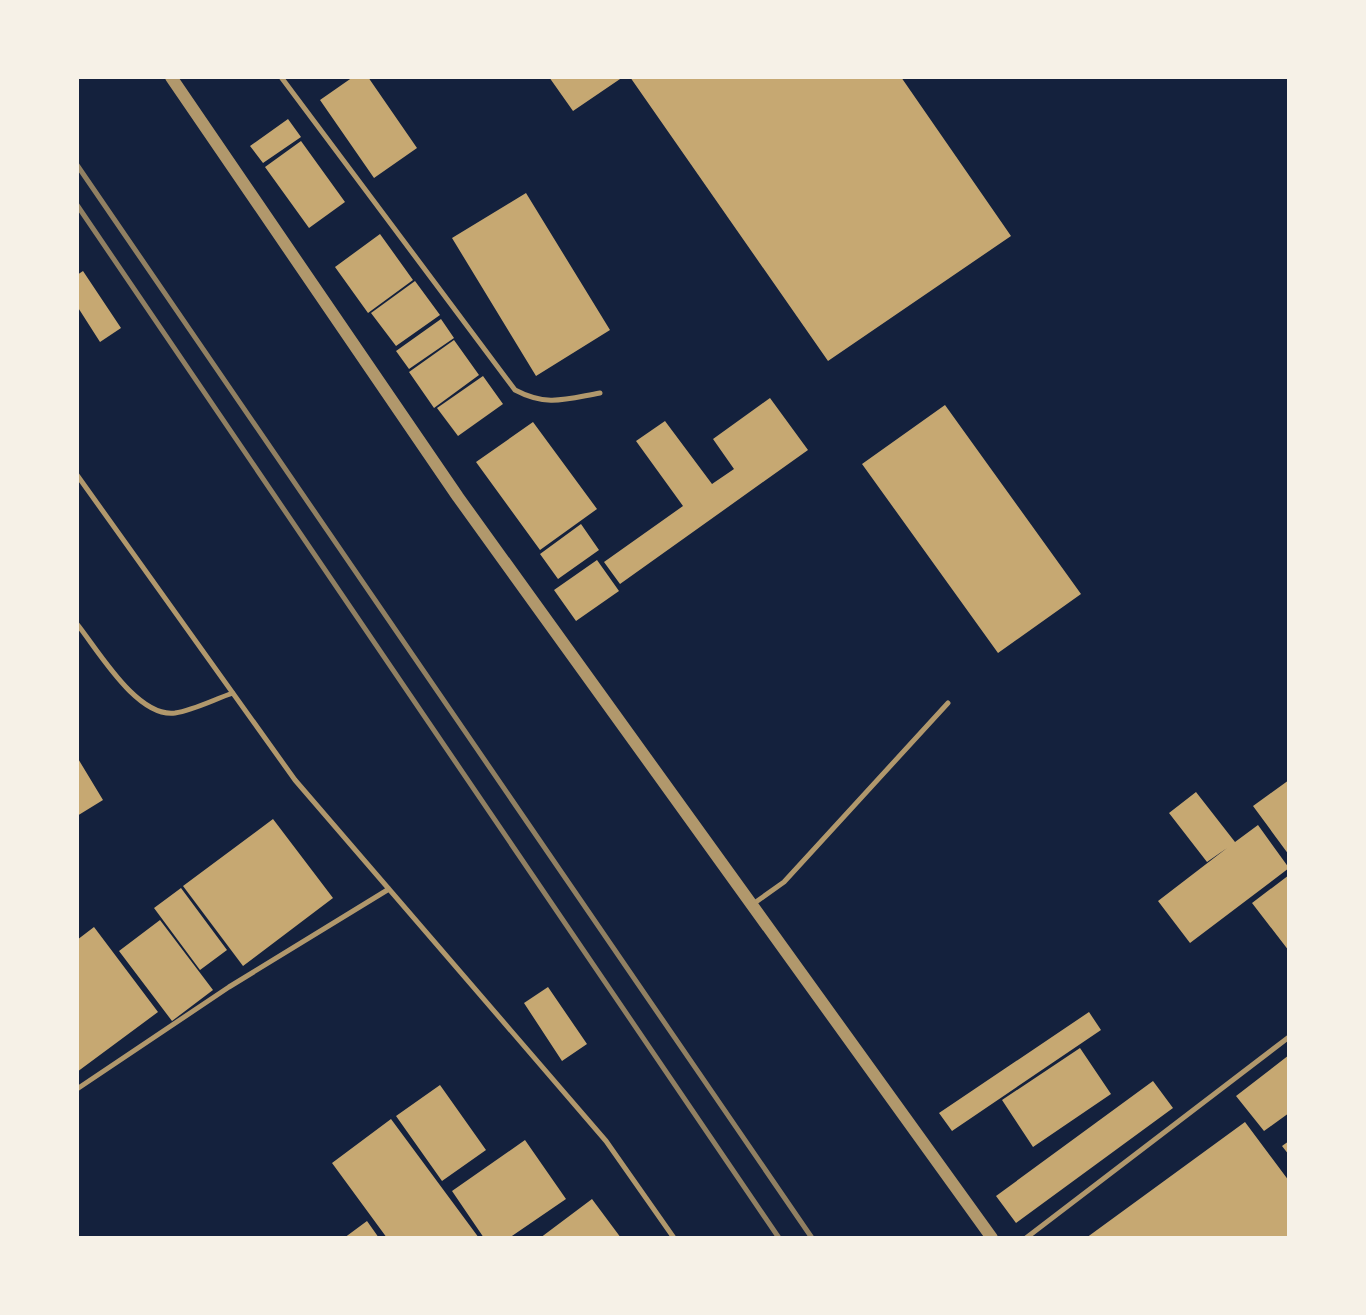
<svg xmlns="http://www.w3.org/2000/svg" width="1366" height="1315" font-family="Mulish,sans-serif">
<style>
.building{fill:#c6a872}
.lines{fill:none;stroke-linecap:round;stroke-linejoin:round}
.service{stroke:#b1986c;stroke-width:5}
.tertiary{stroke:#b1986c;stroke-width:12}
.rail{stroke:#918062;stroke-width:5}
</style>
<rect width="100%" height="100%" fill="#14213d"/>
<path class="building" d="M 353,77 L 368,77 L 417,148 L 374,178 L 320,100 Z
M 549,77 L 623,77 L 573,111 Z
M 630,77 L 901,77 L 1011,236 L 828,361 Z
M 288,119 L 301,137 L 263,163 L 250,146 Z
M 301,141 L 345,202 L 309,228 L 265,167 Z
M 526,193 L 610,330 L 536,376 L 452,238 Z
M 380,234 L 413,280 L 368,313 L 335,267 Z
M 83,271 L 121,328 L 100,342 L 77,306 L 77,275 Z
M 415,281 L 440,315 L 396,346 L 371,313 Z
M 441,319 L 454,338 L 409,369 L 396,351 Z
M 454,340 L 479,375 L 434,408 L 409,372 Z
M 483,376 L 503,404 L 458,436 L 437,408 Z
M 770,398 L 808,450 L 620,584 L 604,562 L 683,506 L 636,441 L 665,421 L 712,484 L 734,469 L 713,439 Z
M 945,405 L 1081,594 L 998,653 L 862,464 Z
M 533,422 L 597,509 L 540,550 L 476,462 Z
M 581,524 L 599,550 L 558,579 L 540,554 Z
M 597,560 L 619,591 L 576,621 L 554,590 Z
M 77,757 L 103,800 L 77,816 Z
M 1289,780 L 1289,855 L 1253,806 Z
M 1196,792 L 1235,842 L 1258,825 L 1289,868 L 1190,943 L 1158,901 L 1227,848 L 1207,862 L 1169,813 Z
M 273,819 L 333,898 L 243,966 L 183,886 Z
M 1289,875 L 1289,951 L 1252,903 Z
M 181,888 L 227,950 L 200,970 L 154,908 Z
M 160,920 L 213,990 L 172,1021 L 119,951 Z
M 94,927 L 158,1012 L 77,1072 L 77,940 Z
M 548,987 L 587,1044 L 562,1061 L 524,1003 Z
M 1089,1012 L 1101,1030 L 952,1131 L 939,1113 Z
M 1080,1048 L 1111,1094 L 1033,1147 L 1002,1100 Z
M 1289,1055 L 1289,1113 L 1264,1131 L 1236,1096 Z
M 1153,1081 L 1173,1108 L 1016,1223 L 996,1196 Z
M 440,1085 L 486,1150 L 442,1181 L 396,1116 Z
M 391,1119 L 479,1238 L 387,1238 L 332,1163 Z
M 1245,1122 L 1289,1181 L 1289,1238 L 1086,1238 Z
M 525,1140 L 566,1199 L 509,1238 L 484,1238 L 452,1191 Z
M 1289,1141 L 1289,1155 L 1282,1146 Z
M 592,1199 L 621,1238 L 540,1238 Z
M 367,1221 L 379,1238 L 344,1238 Z"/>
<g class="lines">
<path class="service" d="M 281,77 L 515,390 C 547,407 566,399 600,393
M 77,475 L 295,780 L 606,1141 L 674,1238
M 77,624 C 98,650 137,718 175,713 C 194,710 215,699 233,693
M 753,904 L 784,882 L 948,703
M 77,1089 L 229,987 L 389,889
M 1026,1238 L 1289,1037"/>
<path class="tertiary" d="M 171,77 L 458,497 L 992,1238"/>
<path class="rail" d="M 77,165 L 812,1238
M 77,205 L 779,1238"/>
</g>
<rect width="1366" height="1315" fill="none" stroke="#f6f1e7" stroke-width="158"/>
</svg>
